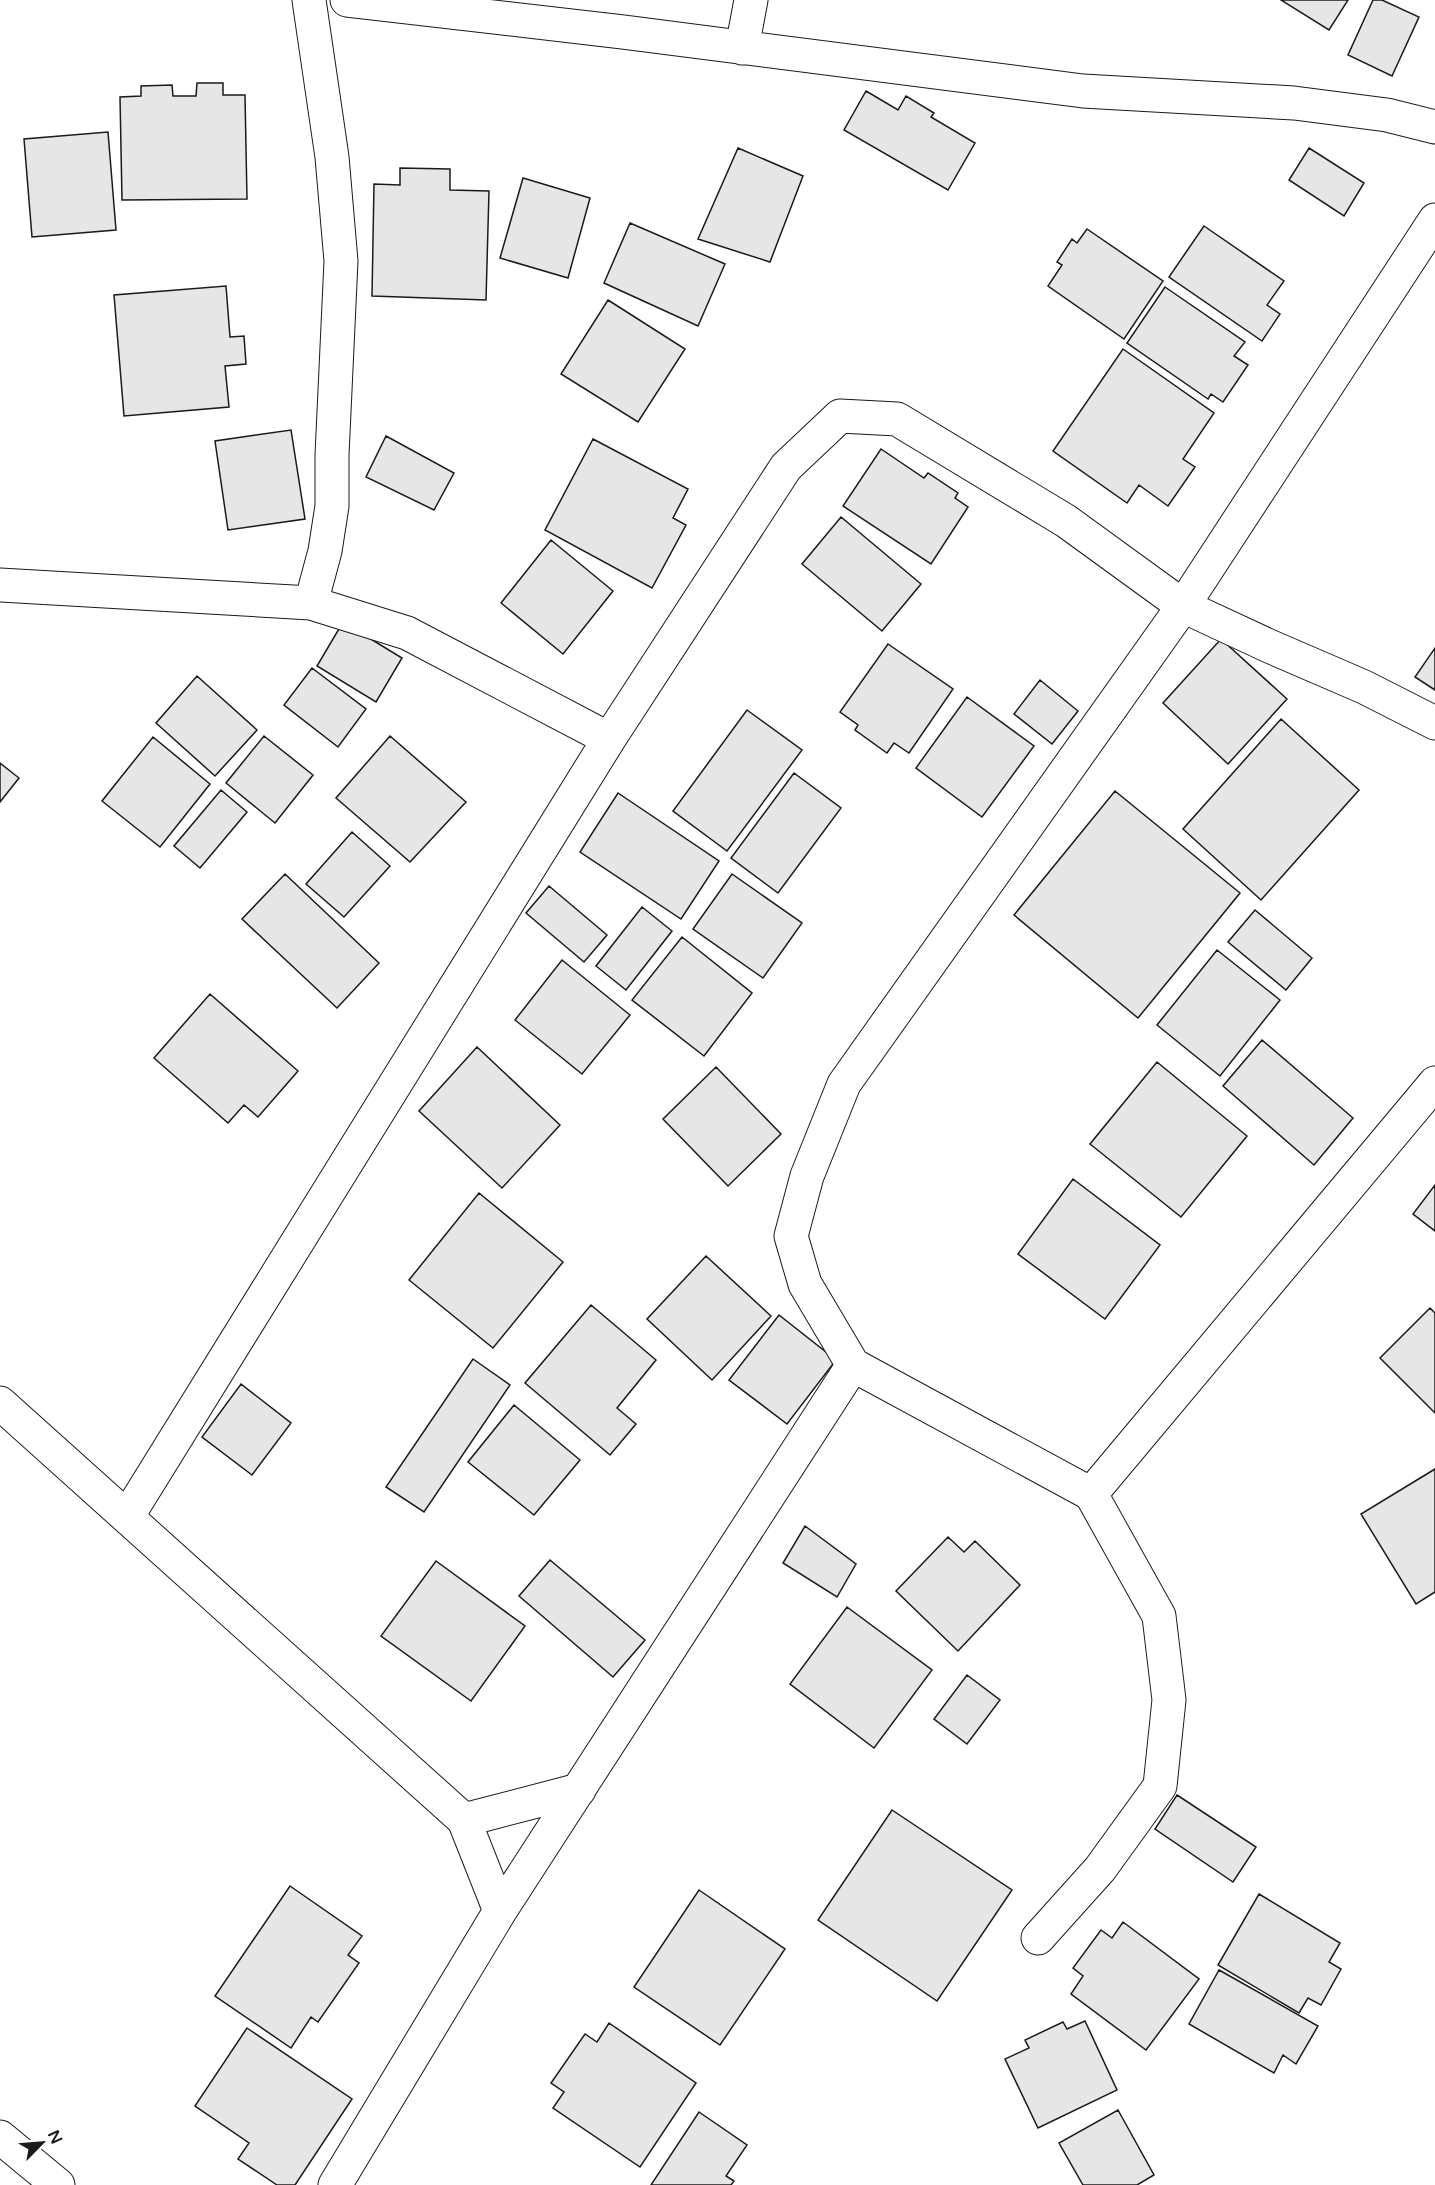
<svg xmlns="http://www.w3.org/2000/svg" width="1435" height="2185" font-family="'Varela Round',sans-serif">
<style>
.building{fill:#e6e6e6;stroke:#1a1a1a;stroke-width:1.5}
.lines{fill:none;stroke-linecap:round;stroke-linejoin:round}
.minor-casing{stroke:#1a1a1a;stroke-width:35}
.minor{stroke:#fff;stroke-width:33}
</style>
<rect width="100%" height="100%" fill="#fff"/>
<path class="building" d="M 1281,0 L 1348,0 L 1329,30 Z
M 1373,0 L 1382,0 L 1419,17 L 1392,76 L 1348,55 Z
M 197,83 L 223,83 L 223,95 L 245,95 L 247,199 L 122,200 L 120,97 L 141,96 L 141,86 L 172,85 L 173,96 L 196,96 Z
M 866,91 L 898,110 L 906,96 L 934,113 L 931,117 L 975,143 L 948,190 L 844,130 Z
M 108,132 L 116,230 L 32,237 L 24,139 Z
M 738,148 L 803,176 L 770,262 L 698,239 Z
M 1309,148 L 1364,183 L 1344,216 L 1289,180 Z
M 400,168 L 450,169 L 450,190 L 489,191 L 486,300 L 372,296 L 374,184 L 400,185 Z
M 523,178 L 590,198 L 568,278 L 500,258 Z
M 630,223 L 725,264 L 698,326 L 604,283 Z
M 1204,226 L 1284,281 L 1267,305 L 1280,314 L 1262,341 L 1169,277 Z
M 1087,229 L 1163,281 L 1124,339 L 1048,286 L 1062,265 L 1057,262 L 1072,239 L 1077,243 Z
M 226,286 L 230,337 L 244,336 L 246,364 L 225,366 L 229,407 L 124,416 L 114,295 Z
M 1165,287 L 1245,342 L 1234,356 L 1248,365 L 1223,402 L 1211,394 L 1208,399 L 1127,343 Z
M 608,300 L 685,349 L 638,422 L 561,374 Z
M 1123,349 L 1214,413 L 1183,459 L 1195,467 L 1168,506 L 1139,485 L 1127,503 L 1053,451 Z
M 291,430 L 305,519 L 228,530 L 215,441 Z
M 386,436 L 454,473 L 434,510 L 366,477 Z
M 593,439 L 688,489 L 673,518 L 686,525 L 652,588 L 545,530 Z
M 881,449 L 924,478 L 928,473 L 958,493 L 955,498 L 968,507 L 931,564 L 843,506 Z
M 841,517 L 921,584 L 882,631 L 802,564 Z
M 551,540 L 613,591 L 563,654 L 501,603 Z
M 343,622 L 402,658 L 376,702 L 317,666 Z
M 1221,639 L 1287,699 L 1228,764 L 1163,703 Z
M 888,644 L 953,689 L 909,753 L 894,743 L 887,753 L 855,730 L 858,725 L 840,712 Z
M 1435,648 L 1435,690 L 1415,677 Z
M 312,668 L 366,709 L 338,747 L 284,705 Z
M 197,676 L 257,730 L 215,776 L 156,723 Z
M 1040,680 L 1078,711 L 1052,744 L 1014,714 Z
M 967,697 L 1034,746 L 982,817 L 916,768 Z
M 747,710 L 802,750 L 727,851 L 673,811 Z
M 1281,719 L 1359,790 L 1261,900 L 1183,829 Z
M 264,736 L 313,775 L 275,823 L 226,783 Z
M 390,736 L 466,802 L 410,862 L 336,798 Z
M 153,737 L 210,784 L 160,847 L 102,801 Z
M 0,763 L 19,778 L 0,802 Z
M 794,773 L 841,808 L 778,893 L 731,858 Z
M 221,790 L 247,812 L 200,868 L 174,846 Z
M 1115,791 L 1240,893 L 1138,1018 L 1014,915 Z
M 618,793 L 719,861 L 681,919 L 580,852 Z
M 352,832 L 390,866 L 344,917 L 306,884 Z
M 285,874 L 379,963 L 337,1008 L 242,919 Z
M 732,874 L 802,923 L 763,978 L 693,929 Z
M 549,886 L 607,935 L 584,962 L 526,913 Z
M 642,907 L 672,931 L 626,990 L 596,966 Z
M 1255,910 L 1312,958 L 1286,990 L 1228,942 Z
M 682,937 L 752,993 L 704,1056 L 632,1000 Z
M 1217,950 L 1280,1000 L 1220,1076 L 1157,1025 Z
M 562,960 L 630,1015 L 582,1074 L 515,1020 Z
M 210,994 L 298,1071 L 258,1117 L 244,1105 L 228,1123 L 154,1058 Z
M 1262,1040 L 1353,1118 L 1314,1165 L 1223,1086 Z
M 477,1047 L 560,1125 L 502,1188 L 419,1111 Z
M 1157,1062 L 1247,1136 L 1181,1217 L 1090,1144 Z
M 716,1067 L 781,1134 L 728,1186 L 663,1119 Z
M 1073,1179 L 1160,1245 L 1105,1319 L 1018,1254 Z
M 1435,1185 L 1435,1231 L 1413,1214 Z
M 479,1193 L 563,1262 L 493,1348 L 409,1280 Z
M 706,1256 L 771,1316 L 712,1380 L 647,1319 Z
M 591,1305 L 656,1360 L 617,1408 L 636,1424 L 610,1455 L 525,1383 Z
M 1430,1308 L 1435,1313 L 1435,1413 L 1380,1358 Z
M 779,1315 L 836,1360 L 787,1424 L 729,1380 Z
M 473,1359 L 510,1385 L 424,1512 L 386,1487 Z
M 241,1384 L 291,1423 L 252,1475 L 202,1437 Z
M 514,1405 L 580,1460 L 534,1515 L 468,1462 Z
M 1435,1469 L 1435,1592 L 1416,1604 L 1361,1514 Z
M 805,1526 L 856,1564 L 837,1597 L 783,1563 Z
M 948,1537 L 964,1552 L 975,1541 L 1020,1585 L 958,1651 L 896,1591 Z
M 550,1560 L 645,1640 L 613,1677 L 519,1596 Z
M 436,1561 L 525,1626 L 471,1701 L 381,1636 Z
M 847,1607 L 932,1670 L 874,1748 L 790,1684 Z
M 967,1675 L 1000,1700 L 967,1744 L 934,1719 Z
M 1177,1795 L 1256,1847 L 1233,1882 L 1155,1829 Z
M 892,1810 L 1012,1890 L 937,2001 L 818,1920 Z
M 290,1886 L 362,1936 L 348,1955 L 359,1963 L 318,2022 L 311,2017 L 291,2048 L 215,1996 Z
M 699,1890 L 785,1949 L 720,2045 L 634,1987 Z
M 1259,1894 L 1340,1943 L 1329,1962 L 1341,1969 L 1321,2005 L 1308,1998 L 1299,2013 L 1218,1965 Z
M 1123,1922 L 1199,1979 L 1146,2050 L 1071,1994 L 1083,1976 L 1073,1968 L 1101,1930 L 1112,1938 Z
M 1219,1970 L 1318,2026 L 1296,2064 L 1283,2055 L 1274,2073 L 1189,2024 Z
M 1085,2021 L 1117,2090 L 1038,2128 L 1005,2059 L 1029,2048 L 1025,2040 L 1063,2022 L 1067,2029 Z
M 609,2023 L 696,2083 L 640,2167 L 553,2108 L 564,2092 L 551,2083 L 585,2034 L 597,2042 Z
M 247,2028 L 352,2099 L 295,2185 L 277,2185 L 238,2159 L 249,2143 L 195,2106 Z
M 1118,2110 L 1154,2175 L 1137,2185 L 1083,2185 L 1059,2143 Z
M 699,2112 L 747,2145 L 726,2176 L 734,2181 L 731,2185 L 651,2185 Z"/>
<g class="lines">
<defs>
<path id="minor" d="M 309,0 L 332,157 L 341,261 L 332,455 L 332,506 L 325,551 L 311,603
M 347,0 L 623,32 L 1083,91 L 1294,103 L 1387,115 L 1435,127
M 742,48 L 751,0
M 0,585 L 311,603 L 407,633 L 609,739
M 853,1365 L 1091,1494 L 1159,1616 L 1169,1700 L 1160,1786 L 1100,1869 L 1038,1938
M 0,1403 L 464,1820 L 500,1911
M 1091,1494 L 1435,1083
M 127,1517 L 609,739 L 786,467 L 840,416 L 897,419 L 1066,521 L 1183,606 L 1269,646 L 1364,687 L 1435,723
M 464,1820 L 579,1790
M 0,2137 L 58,2185
M 335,2185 L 500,1911 L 853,1365 L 805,1284 L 791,1236 L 807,1176 L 844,1084 L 1183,606 L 1435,220"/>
</defs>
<use href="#minor" class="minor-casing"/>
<use href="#minor" class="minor"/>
</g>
<g transform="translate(42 2143) rotate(65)" stroke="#ffffff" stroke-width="4.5" paint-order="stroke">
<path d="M0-4.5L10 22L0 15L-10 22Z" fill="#1a1a1a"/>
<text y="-9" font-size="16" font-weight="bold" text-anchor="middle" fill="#1a1a1a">N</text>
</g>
</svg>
